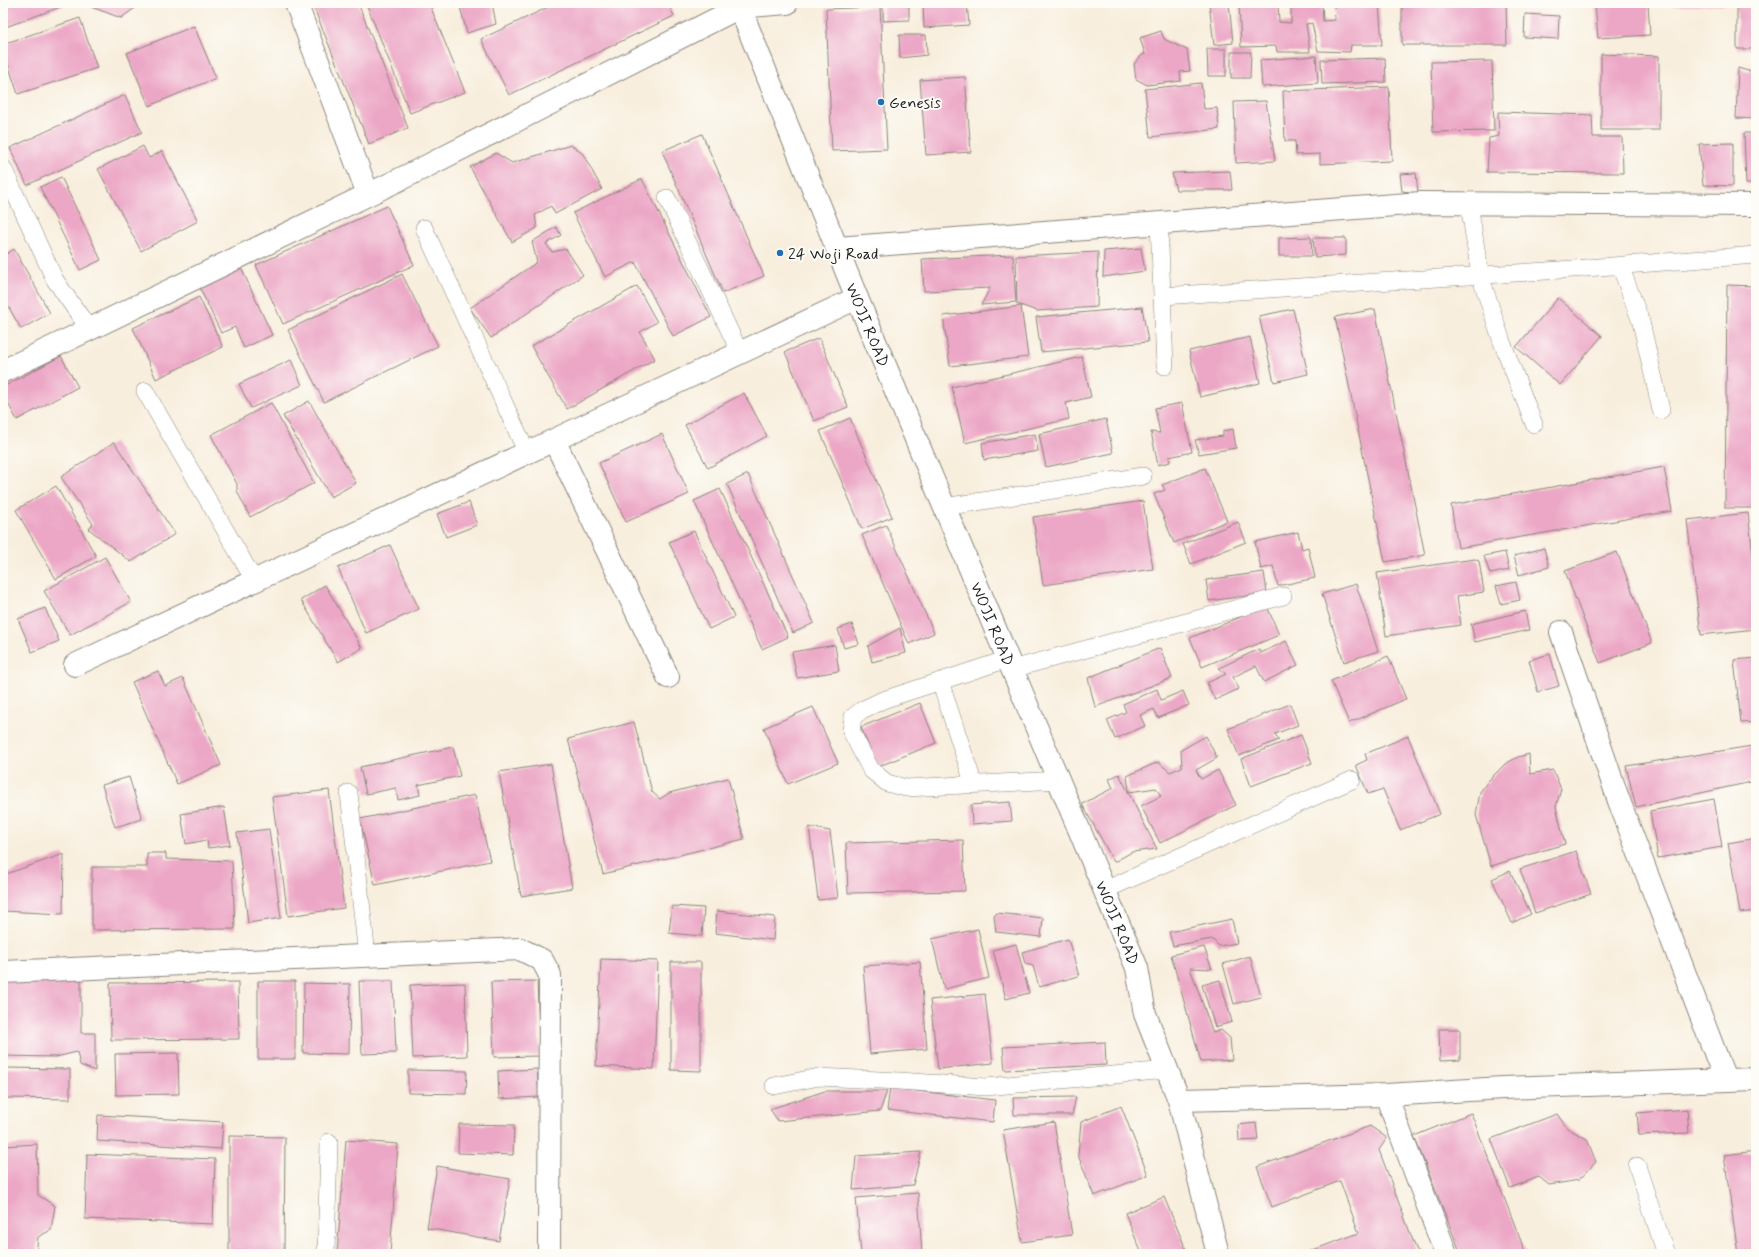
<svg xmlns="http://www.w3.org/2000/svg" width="1759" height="1257" font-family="Mynerve,sans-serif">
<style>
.building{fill:#eca7c6}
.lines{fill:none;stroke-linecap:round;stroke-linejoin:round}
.lane-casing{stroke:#8a857c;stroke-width:18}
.street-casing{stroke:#8a857c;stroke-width:24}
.secondary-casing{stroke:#8a857c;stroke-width:24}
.lane{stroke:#fff;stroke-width:17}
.street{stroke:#fff;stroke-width:22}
.secondary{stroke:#fff;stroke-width:22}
.poi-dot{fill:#1f6fb2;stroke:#fdfcf7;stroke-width:1.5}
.labels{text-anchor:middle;stroke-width:4;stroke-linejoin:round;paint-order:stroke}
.poi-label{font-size:16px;fill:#1c1c1c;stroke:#fdfcf7;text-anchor:start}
.street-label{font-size:16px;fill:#1c1c1c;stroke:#fdfcf7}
</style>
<rect width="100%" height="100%" fill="#fdfcf7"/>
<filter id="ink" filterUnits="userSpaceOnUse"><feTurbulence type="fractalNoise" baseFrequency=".025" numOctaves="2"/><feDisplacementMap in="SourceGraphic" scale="8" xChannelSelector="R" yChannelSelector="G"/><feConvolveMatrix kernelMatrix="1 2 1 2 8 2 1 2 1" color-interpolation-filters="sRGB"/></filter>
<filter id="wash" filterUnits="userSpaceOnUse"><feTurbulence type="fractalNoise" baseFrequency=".012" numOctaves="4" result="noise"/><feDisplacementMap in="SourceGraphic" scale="16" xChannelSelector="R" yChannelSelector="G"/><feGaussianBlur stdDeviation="0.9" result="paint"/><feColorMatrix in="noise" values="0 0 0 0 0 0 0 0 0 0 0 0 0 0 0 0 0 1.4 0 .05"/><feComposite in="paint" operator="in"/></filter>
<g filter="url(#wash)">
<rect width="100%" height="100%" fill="#f8eedd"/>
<g id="blocks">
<path class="building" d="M 3,3 L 71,3 L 3,28 Z
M 81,3 L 142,3 L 121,18 Z
M 312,3 L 358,3 L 408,128 L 369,144 Z
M 366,3 L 429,3 L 465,92 L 410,113 Z
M 459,3 L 492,3 L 496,24 L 467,33 Z
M 557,3 L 668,3 L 674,16 L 509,95 L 481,39 Z
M 883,3 L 909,3 L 909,20 L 883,21 Z
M 923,3 L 967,3 L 969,25 L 924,28 Z
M 1209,3 L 1229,3 L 1233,43 L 1214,45 Z
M 1239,3 L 1278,3 L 1279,22 L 1291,23 L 1291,3 L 1322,3 L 1323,21 L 1335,20 L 1334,3 L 1379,3 L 1382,45 L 1351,45 L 1350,52 L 1318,51 L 1312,23 L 1306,24 L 1310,52 L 1277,52 L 1276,46 L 1241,47 Z
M 1402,3 L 1506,3 L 1507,45 L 1402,45 Z
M 1595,3 L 1648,3 L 1650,35 L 1598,38 Z
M 1667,3 L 1724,3 L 1724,5 L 1668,6 Z
M 1737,3 L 1756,3 L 1756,49 L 1737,49 Z
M 880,7 L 887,149 L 832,151 L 826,9 Z
M 1525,14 L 1559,16 L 1558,39 L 1524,37 Z
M 80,18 L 97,68 L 18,94 L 3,49 L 3,44 Z
M 194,26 L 216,78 L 149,106 L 127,53 Z
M 1161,31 L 1164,39 L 1187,50 L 1190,71 L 1180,72 L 1181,81 L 1147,85 L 1136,79 L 1134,64 L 1142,55 L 1145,54 L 1140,38 Z
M 899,35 L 926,35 L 927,55 L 900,58 Z
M 1207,49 L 1226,49 L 1226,76 L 1208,76 Z
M 1231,52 L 1251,52 L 1250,78 L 1231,78 Z
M 1601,54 L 1659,56 L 1659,130 L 1601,130 Z
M 1316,56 L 1318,83 L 1262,87 L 1260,60 Z
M 1385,58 L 1386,82 L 1322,84 L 1321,60 Z
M 1492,61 L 1494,131 L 1433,132 L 1431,62 Z
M 1738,68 L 1748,71 L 1756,68 L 1756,119 L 1736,118 Z
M 965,77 L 971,152 L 926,155 L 920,80 Z
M 1201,83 L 1204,109 L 1217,108 L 1219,129 L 1150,137 L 1145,89 Z
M 1389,87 L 1392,161 L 1320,164 L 1320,154 L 1296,155 L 1295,141 L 1285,141 L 1283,91 Z
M 125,95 L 142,132 L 27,185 L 10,148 Z
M 1266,101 L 1275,161 L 1236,163 L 1234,102 Z
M 1498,112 L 1592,115 L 1593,137 L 1622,137 L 1623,173 L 1487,172 L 1489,138 L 1499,136 Z
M 1744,133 L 1756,133 L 1756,184 L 1746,184 Z
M 702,134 L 764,276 L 723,293 L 662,151 Z
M 1733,143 L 1733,186 L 1703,185 L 1699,144 Z
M 571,145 L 583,154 L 602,189 L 555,214 L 551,206 L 535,215 L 537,228 L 512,242 L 470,167 L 496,153 L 512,163 Z
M 143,146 L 149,158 L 162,151 L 198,221 L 141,251 L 98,169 Z
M 1230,171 L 1232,190 L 1176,190 L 1172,173 Z
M 1416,173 L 1418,193 L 1402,191 L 1400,174 Z
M 61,177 L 101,260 L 80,270 L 40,187 Z
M 642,179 L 711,317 L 673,336 L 635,262 L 605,277 L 573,213 Z
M 387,206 L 414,265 L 283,324 L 256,265 Z
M 556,227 L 561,235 L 546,244 L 552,252 L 566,249 L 583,275 L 491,338 L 470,308 L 537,262 L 532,242 Z
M 1311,237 L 1312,256 L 1279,256 L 1279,238 Z
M 1313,238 L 1346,238 L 1346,255 L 1315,257 Z
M 1141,248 L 1145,271 L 1103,277 L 1104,251 Z
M 14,249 L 50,313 L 21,329 L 3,297 L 3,256 Z
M 1098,252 L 1097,307 L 1037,311 L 1017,304 L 1016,256 Z
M 1013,255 L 1016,302 L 981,305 L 990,288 L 924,291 L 922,259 Z
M 240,265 L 272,335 L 244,348 L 235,327 L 221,333 L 198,284 Z
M 402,274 L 438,346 L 324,402 L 288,330 Z
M 1727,285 L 1756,286 L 1756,508 L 1725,508 Z
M 637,286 L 657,322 L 640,332 L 655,359 L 567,409 L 531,346 Z
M 199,297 L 223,347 L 156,379 L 133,328 Z
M 1558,298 L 1602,336 L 1560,385 L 1516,347 Z
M 1021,306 L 1028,357 L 950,366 L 943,316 Z
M 1142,307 L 1148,342 L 1041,352 L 1036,317 Z
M 1293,309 L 1308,374 L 1274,382 L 1259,316 Z
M 1375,309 L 1425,555 L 1385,562 L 1335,317 Z
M 1250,337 L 1260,383 L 1200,397 L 1189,351 Z
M 819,338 L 848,407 L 814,421 L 785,352 Z
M 61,356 L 78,387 L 17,420 L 3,394 L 3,387 Z
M 1082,357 L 1091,397 L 1066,403 L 1069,419 L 965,443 L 952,387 Z
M 291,360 L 302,385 L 251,408 L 239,384 Z
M 744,393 L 767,436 L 708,468 L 685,425 Z
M 309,401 L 356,483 L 331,497 L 283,416 Z
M 271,403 L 314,483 L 250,517 L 237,491 L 237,484 L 211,435 Z
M 1182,403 L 1192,452 L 1169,457 L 1170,462 L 1158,465 L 1151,432 L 1160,433 L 1155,408 Z
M 850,418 L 892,517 L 862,529 L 820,431 Z
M 1106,419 L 1113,453 L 1046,467 L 1039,434 Z
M 1233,429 L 1236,448 L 1199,454 L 1195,440 L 1223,436 L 1223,431 Z
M 662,434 L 689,494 L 626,522 L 599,463 Z
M 1035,434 L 1038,451 L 984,460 L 982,443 Z
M 114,442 L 175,534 L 131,562 L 89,529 L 93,524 L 61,477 Z
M 1664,467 L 1672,511 L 1458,548 L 1451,505 Z
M 1205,468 L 1227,521 L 1174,543 L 1154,494 L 1165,490 L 1162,485 Z
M 748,474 L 814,623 L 793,633 L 727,484 Z
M 56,486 L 96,556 L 56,579 L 16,510 Z
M 720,489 L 788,637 L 762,649 L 694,501 Z
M 1143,501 L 1153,569 L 1043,585 L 1033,517 Z
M 469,502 L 477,525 L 446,537 L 437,514 Z
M 1748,513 L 1756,580 L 1756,629 L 1701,635 L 1687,520 Z
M 1238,522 L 1246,542 L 1191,564 L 1183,544 Z
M 886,525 L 934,633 L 909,644 L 862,535 Z
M 694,531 L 734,617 L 709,629 L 669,542 Z
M 1298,532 L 1302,549 L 1308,547 L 1315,578 L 1278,586 L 1273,566 L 1261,569 L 1255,542 Z
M 390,545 L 419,609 L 366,633 L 338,568 Z
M 1544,548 L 1549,567 L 1519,575 L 1514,556 Z
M 1505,552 L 1509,570 L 1490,574 L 1484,556 Z
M 1617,552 L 1652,643 L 1600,663 L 1565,571 Z
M 105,557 L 131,602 L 70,635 L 44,591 Z
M 1475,559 L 1479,561 L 1484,592 L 1457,596 L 1461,625 L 1386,636 L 1377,573 Z
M 1264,572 L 1267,593 L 1209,601 L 1206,580 Z
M 1516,582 L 1520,600 L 1501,604 L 1496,586 Z
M 1356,584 L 1378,651 L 1344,662 L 1322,594 Z
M 325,585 L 362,648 L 338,662 L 301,600 Z
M 1267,606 L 1279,635 L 1202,667 L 1190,638 Z
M 45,608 L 59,641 L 32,652 L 18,619 Z
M 1525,611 L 1529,630 L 1475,642 L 1471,624 Z
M 852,624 L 859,644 L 844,648 L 838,629 Z
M 900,628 L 906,653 L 872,662 L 868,646 Z
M 1286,641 L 1298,665 L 1264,682 L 1256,666 L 1233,677 L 1239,689 L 1215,700 L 1207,683 L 1226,674 L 1219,668 L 1259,649 L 1261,653 Z
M 835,645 L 839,671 L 797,678 L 792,652 Z
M 1160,648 L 1172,678 L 1095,707 L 1088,678 Z
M 1550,654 L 1559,686 L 1538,692 L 1529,660 Z
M 1388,656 L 1406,699 L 1349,723 L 1331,681 Z
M 1756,658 L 1756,722 L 1741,723 L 1734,660 Z
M 158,671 L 165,686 L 183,678 L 221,765 L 177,784 L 132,682 Z
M 1157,689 L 1161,700 L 1183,691 L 1189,705 L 1158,718 L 1154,709 L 1140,715 L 1145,726 L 1115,739 L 1107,720 L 1126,712 L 1123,704 Z
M 920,703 L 936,743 L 877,767 L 861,727 Z
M 1290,704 L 1298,725 L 1275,734 L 1279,740 L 1239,756 L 1228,729 Z
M 813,707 L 838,763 L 788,784 L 764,728 Z
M 634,722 L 652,792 L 660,799 L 669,793 L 728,778 L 744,839 L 603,874 L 568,739 Z
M 1301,735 L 1312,763 L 1251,786 L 1241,759 Z
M 1206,736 L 1217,758 L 1196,770 L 1201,779 L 1218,770 L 1236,805 L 1160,843 L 1141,806 L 1161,796 L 1156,788 L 1129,792 L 1127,776 L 1158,762 L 1170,772 L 1182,767 L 1181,750 Z
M 1408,736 L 1440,814 L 1400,830 L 1383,789 L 1368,794 L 1356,765 L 1367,760 L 1365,754 Z
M 1752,746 L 1756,761 L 1756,781 L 1636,807 L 1626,766 Z
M 453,747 L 460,776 L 418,785 L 420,795 L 398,800 L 396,788 L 366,794 L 360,767 Z
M 1529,754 L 1530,774 L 1553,770 L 1561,789 L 1556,807 L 1565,844 L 1491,866 L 1476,815 L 1480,792 L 1488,781 L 1505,764 L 1518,757 Z
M 551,764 L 572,888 L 521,896 L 499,772 Z
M 1119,774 L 1157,849 L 1132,852 L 1114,862 L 1082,804 L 1113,788 L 1109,779 Z
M 129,777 L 142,819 L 115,827 L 102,785 Z
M 329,790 L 344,908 L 288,916 L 272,797 Z
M 475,795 L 490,861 L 375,885 L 360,819 Z
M 1714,799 L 1722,847 L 1658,858 L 1650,811 Z
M 1010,802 L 1012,821 L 972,824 L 971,805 Z
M 224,807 L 230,845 L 208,848 L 207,840 L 186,844 L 181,814 Z
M 809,827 L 830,831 L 838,898 L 818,900 Z
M 269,829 L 281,918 L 248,923 L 237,833 Z
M 1756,838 L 1756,911 L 1740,913 L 1728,843 Z
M 963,840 L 965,891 L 848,893 L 846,843 Z
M 1576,851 L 1591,894 L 1535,913 L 1520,869 Z
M 147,853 L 166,853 L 166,859 L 232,861 L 235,929 L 92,930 L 92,867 L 147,867 Z
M 64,854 L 63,914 L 3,911 L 3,875 Z
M 1510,871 L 1531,914 L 1512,923 L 1492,879 Z
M 672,906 L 704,908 L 702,936 L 669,933 Z
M 717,911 L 775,917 L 773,940 L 715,933 Z
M 997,913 L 1043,918 L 1041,937 L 996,932 L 994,916 Z
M 1232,919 L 1237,943 L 1219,946 L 1212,939 L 1173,946 L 1169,932 Z
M 978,929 L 989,978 L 944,989 L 932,939 Z
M 1068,939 L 1079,976 L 1039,987 L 1033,966 L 1025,964 L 1022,952 Z
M 1016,944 L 1029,993 L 1006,999 L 993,950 Z
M 1204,947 L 1212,969 L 1190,968 L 1213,1033 L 1221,1030 L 1230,1038 L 1232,1060 L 1201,1062 L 1171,955 Z
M 1250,956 L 1261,997 L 1234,1004 L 1223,964 Z
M 601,959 L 658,961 L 654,1069 L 596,1066 Z
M 671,962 L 701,962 L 701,1071 L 671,1070 Z
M 920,962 L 927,1049 L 870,1054 L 863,966 Z
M 3,976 L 81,977 L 81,1033 L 95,1033 L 95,1071 L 80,1065 L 77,1052 L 56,1057 L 3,1056 Z
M 1220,980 L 1232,1022 L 1215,1027 L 1202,985 Z
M 258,981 L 295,981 L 295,1059 L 258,1059 Z
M 359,981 L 393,981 L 396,1053 L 362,1054 Z
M 537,981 L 540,1056 L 494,1057 L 491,982 Z
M 238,982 L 239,1039 L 111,1040 L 110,983 Z
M 304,983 L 350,984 L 349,1054 L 303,1053 Z
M 465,983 L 467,1056 L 413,1058 L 410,985 Z
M 985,994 L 993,1063 L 938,1069 L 930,1000 Z
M 1439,1029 L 1460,1029 L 1460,1060 L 1440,1061 Z
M 1105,1042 L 1106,1065 L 1005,1070 L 1003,1047 Z
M 178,1053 L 179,1094 L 116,1095 L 115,1054 Z
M 3,1068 L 70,1069 L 70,1099 L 7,1098 L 3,1096 Z
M 537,1069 L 539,1097 L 499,1099 L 498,1071 Z
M 408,1070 L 467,1071 L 466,1094 L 408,1093 Z
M 890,1088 L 995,1100 L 993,1122 L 887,1110 Z
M 825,1091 L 887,1091 L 880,1111 L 778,1121 L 770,1109 Z
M 1076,1097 L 1072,1115 L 1014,1115 L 1013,1098 Z
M 1121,1106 L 1148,1175 L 1094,1196 L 1078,1155 L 1081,1122 Z
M 1687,1109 L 1689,1133 L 1639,1135 L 1637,1113 Z
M 1471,1113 L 1526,1254 L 1461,1254 L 1414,1136 Z
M 1557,1114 L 1567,1128 L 1587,1139 L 1596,1162 L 1579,1180 L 1549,1185 L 1539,1177 L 1510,1188 L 1491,1139 Z
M 98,1115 L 223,1122 L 221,1149 L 97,1141 Z
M 1054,1122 L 1072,1235 L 1022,1242 L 1003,1130 Z
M 1256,1123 L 1258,1140 L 1239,1141 L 1238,1125 Z
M 459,1124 L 514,1125 L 513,1155 L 458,1153 Z
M 1370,1126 L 1387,1138 L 1379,1150 L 1418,1254 L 1302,1254 L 1359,1233 L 1340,1181 L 1272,1207 L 1257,1167 Z
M 229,1136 L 285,1137 L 284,1254 L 229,1254 Z
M 346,1140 L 398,1144 L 390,1254 L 337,1254 Z
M 37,1144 L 38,1195 L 55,1206 L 51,1230 L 38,1237 L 36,1254 L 3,1254 L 3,1146 Z
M 1756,1151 L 1756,1254 L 1738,1254 L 1724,1155 Z
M 921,1152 L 913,1185 L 853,1190 L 856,1156 Z
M 87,1154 L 215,1159 L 213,1224 L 85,1219 Z
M 437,1166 L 510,1179 L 499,1241 L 427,1228 Z
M 918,1193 L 922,1254 L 861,1254 L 856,1198 Z
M 1164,1197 L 1188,1254 L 1142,1254 L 1125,1213 Z"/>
</g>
</g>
<g filter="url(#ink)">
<use href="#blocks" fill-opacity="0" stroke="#8a857c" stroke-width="1"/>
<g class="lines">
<defs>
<path id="lane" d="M 3,168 L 55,280 L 89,329
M 667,198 L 740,353
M 1469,203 L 1480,275 L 1502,342 L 1534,424
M 1159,223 L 1165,366
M 424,228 L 527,453
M 1620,265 L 1641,322 L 1661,410
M 1162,296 L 1546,271 L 1756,255
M 145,391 L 254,580
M 944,507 L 1143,476
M 1008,659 L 883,700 L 862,710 L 853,717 L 851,731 L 871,770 L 887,783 L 906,788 L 1059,780
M 1012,669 L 1283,596
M 940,681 L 974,785
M 349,793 L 367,956
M 1105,890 L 1352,780
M 774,1086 L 819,1077 L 899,1081 L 986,1087 L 1167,1070
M 1637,1166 L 1666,1254
M 326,1254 L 329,1142"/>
<path id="street" d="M 296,3 L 368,194
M 837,248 L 1421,203 L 1756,205
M 3,371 L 419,170 L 740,7 L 787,3
M 1561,632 L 1619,801 L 1725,1079
M 75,665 L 554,440
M 668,677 L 554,440 L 857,298
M 3,972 L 520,949 L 542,960 L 550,975 L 549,1254
M 1386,1095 L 1446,1254
M 1179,1100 L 1386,1095 L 1503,1088 L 1756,1079"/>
<g id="secondary">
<path id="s1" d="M 738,3 L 857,298 L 1137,968 L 1145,1014 L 1179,1100 L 1218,1254"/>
</g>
</defs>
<use href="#lane" class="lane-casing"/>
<use href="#street" class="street-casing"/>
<use href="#secondary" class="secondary-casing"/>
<use href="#lane" class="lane"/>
<use href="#street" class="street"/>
<use href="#secondary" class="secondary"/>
</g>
</g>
<g class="poi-dot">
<circle cx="881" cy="102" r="4"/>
<circle cx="780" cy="253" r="4"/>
</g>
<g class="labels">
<g class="poi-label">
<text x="889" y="108">Genesis</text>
<text x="788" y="259">24 Woji Road</text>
</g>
<g class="street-label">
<text dy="6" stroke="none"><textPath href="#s1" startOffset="347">WOJI ROAD</textPath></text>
<text dy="6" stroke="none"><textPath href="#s1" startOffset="671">WOJI ROAD</textPath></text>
<text dy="6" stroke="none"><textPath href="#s1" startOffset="995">WOJI ROAD</textPath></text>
</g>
</g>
<rect width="1759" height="1257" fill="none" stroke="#fdfcf7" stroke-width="16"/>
</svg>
